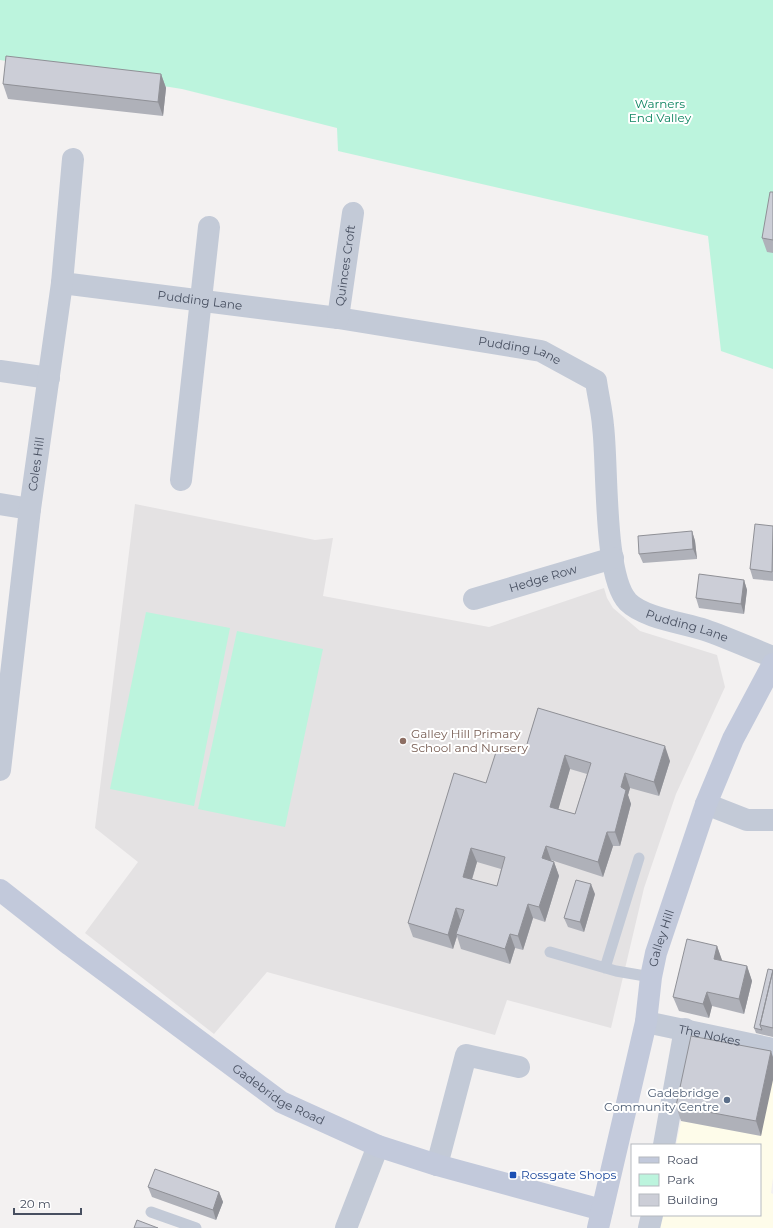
<svg xmlns="http://www.w3.org/2000/svg" width="773" height="1228" font-family="Montserrat,sans-serif">
<style>
.commercial{fill:#fefcea}
.education{fill:#e4e2e3}
.green{fill:#bcf4dd}
.lines{fill:none;stroke-linecap:round;stroke-linejoin:round}
.lane{stroke:#c3cad7;stroke-width:11}
.street{stroke:#c3cad7;stroke-width:22}
.secondary{stroke:#c2c9db;stroke-width:22}
.wall{fill:#afb1b9;fill-rule:evenodd}
.shaded-wall{fill:#8f9096}
.building{fill:#ccced7;stroke:#8f9096;fill-rule:evenodd}
.education-dot{fill:#8d6e63;stroke:#fff;stroke-width:1.5}
.service-dot{fill:#5c6f8a;stroke:#fff;stroke-width:1.5}
.transit-dot{fill:#1a4fb4;stroke:#fff;stroke-width:1.5}
.labels{text-anchor:middle;stroke-width:4;stroke-linejoin:round;paint-order:stroke}
.park-label{font-size:12px;fill:#0e8561;stroke:#fff}
.street-label{font-size:12px;fill:#474f60;stroke:#fff}
.education-label{font-size:12px;fill:#785e54;stroke:#fff;text-anchor:start}
.service-label{font-size:12px;fill:#4e5e75;stroke:#fff;text-anchor:end}
.transit-label{font-size:12px;fill:#164399;stroke:#fff;text-anchor:start}
</style>
<rect width="100%" height="100%" fill="#f3f1f1"/>
<path class="commercial" d="M 693,1065 L 773,1074 L 773,1178 L 771,1193 L 773,1194 L 773,1228 L 657,1228 L 660,1215 L 760,1215 L 760,1145 L 676,1145 Z"/>
<path class="education" d="M 135,504 L 315,540 L 333,538 L 323,596 L 489,627 L 604,588 L 607,598 L 613,608 L 640,631 L 717,655 L 725,687 L 676,794 L 644,888 L 611,1028 L 507,1000 L 495,1035 L 267,972 L 214,1034 L 85,933 L 138,862 L 95,828 Z"/>
<path class="green" d="M 0,0 L 773,0 L 773,369 L 721,351 L 708,236 L 338,151 L 337,128 L 182,89 L 0,60 Z
M 146,612 L 230,628 L 194,806 L 110,789 Z
M 237,631 L 323,649 L 285,827 L 198,809 Z"/>
<g class="lines">
<path class="lane" d="M 550,952 L 616,971 L 651,977
M 605,968 L 639,858
M 151,1212 L 196,1228"/>
<g class="street">
<path id="s1" d="M 62,283 L 338,318 L 541,351 L 596,381 C 598,396 602,411 603,426 C 608,465 603,576 628,602 C 644,618 684,623 705,630 C 728,638 750,648 773,657"/>
<path id="s2" d="M 338,318 L 353,213"/>
<path d="M 0,371 L 49,378"/>
<path d="M 181,480 L 209,227"/>
<path d="M 0,504 L 30,509"/>
<path id="s3" d="M 474,599 L 613,558"/>
<path id="s4" d="M 0,770 L 30,509 L 62,283 L 73,159"/>
<path d="M 706,804 L 747,820 L 773,820"/>
<path id="s5" d="M 646,1022 L 773,1049"/>
<path d="M 664,1145 L 685,1029"/>
<path d="M 437,1165 L 466,1055 L 519,1067"/>
<path d="M 346,1228 L 378,1146"/>
<path d="M 649,1228 L 652,1215"/>
</g>
<g class="secondary">
<path id="s6" d="M 0,890 L 70,945 L 281,1102 L 378,1146 L 437,1165 L 602,1210"/>
<path id="s7" d="M 598,1228 L 646,1022 L 651,977 L 656,953 L 706,804 L 733,739 L 773,664"/>
</g>
</g>
<path class="wall" d="M 161,74 L 166,88 L 163,116 L 8,99 L 3,84 Z
M 773,192 L 773,253 L 767,252 L 762,238 Z
M 773,526 L 773,581 L 753,579 L 750,569 Z
M 692,531 L 695,541 L 697,559 L 643,563 L 639,554 Z
M 744,580 L 747,590 L 744,614 L 699,608 L 696,598 Z
M 538,708 L 670,761 L 659,796 L 630,788 L 628,795 L 631,804 L 620,846 L 613,846 L 603,877 L 551,860 L 554,862 L 559,876 L 545,922 L 533,918 L 523,950 L 515,948 L 510,964 L 461,949 L 457,936 L 453,949 L 413,937 L 408,923 L 486,783 L 524,754 ZM 570,769 L 587,774 L 575,814 L 558,809 ZM 477,862 L 501,869 L 497,886 L 472,880 Z
M 595,894 L 584,932 L 568,927 L 564,918 Z
M 717,946 L 722,961 L 747,966 L 752,981 L 744,1014 L 712,1006 L 709,1018 L 679,1011 L 673,997 Z
M 773,970 L 773,1037 L 756,1033 L 754,1028 Z
M 771,1051 L 761,1136 L 681,1121 L 676,1106 Z
M 148,1187 L 219,1192 L 223,1202 L 216,1220 L 152,1197 Z"/>
<path class="shaded-wall" d="M 161,74 L 166,88 L 163,116 L 158,102 Z
M 692,531 L 695,541 L 697,559 L 693,549 Z
M 744,580 L 747,590 L 744,614 L 741,604 Z
M 665,746 L 670,761 L 659,796 L 654,782 Z
M 565,755 L 570,769 L 555,821 L 550,807 Z
M 625,773 L 630,788 L 628,795 L 631,804 L 620,846 L 615,832 L 621,787 Z
M 607,832 L 613,846 L 603,877 L 598,862 Z
M 546,846 L 551,860 L 547,872 L 542,858 Z
M 471,848 L 477,862 L 468,892 L 463,877 Z
M 554,862 L 559,876 L 545,922 L 539,907 Z
M 591,884 L 595,894 L 584,932 L 580,922 Z
M 528,904 L 533,918 L 523,950 L 518,936 Z
M 456,908 L 461,922 L 456,934 L 457,936 L 453,949 L 448,935 Z
M 510,934 L 515,948 L 510,964 L 505,949 Z
M 717,946 L 722,960 L 719,973 L 714,959 Z
M 747,966 L 752,981 L 744,1014 L 739,999 Z
M 707,992 L 712,1006 L 709,1018 L 703,1004 Z
M 771,1051 L 773,1057 L 773,1080 L 761,1136 L 756,1121 Z
M 219,1192 L 223,1202 L 216,1220 L 213,1210 Z"/>
<path class="building" d="M 6,56 L 161,74 L 158,102 L 3,84 Z
M 770,192 L 773,192 L 773,240 L 762,238 Z
M 755,524 L 773,526 L 772,572 L 750,569 Z
M 692,531 L 693,549 L 639,554 L 638,536 Z
M 699,574 L 744,580 L 741,604 L 696,598 Z
M 538,708 L 665,746 L 654,782 L 625,773 L 621,787 L 626,790 L 615,832 L 607,832 L 598,862 L 546,846 L 542,858 L 554,862 L 539,907 L 528,904 L 518,936 L 510,934 L 505,949 L 456,934 L 464,910 L 456,908 L 448,935 L 408,923 L 454,773 L 486,783 L 498,746 L 524,754 ZM 565,755 L 591,763 L 575,814 L 550,807 ZM 471,848 L 505,857 L 497,886 L 463,877 Z
M 576,880 L 591,884 L 580,922 L 564,918 Z
M 687,939 L 717,946 L 714,959 L 747,966 L 739,999 L 707,992 L 703,1004 L 673,997 Z
M 768,969 L 773,970 L 760,1025 L 762,1030 L 754,1028 Z
M 773,970 L 773,1028 L 760,1025 Z
M 691,1036 L 771,1051 L 756,1121 L 676,1106 Z
M 155,1169 L 219,1192 L 213,1210 L 148,1187 Z
M 137,1220 L 158,1228 L 134,1228 Z"/>
<circle class="education-dot" cx="403" cy="741" r="4"/>
<circle class="service-dot" cx="727" cy="1100" r="4"/>
<rect class="transit-dot" x="509" y="1171" width="8" height="8" rx="2"/>
<g class="labels">
<g class="park-label">
<text x="660" y="108">Warners<tspan x="660" dy="14">End Valley</tspan></text>
</g>
<g class="street-label">
<text dy="4" stroke="none"><textPath href="#s2" startOffset="53">Quinces Croft</textPath></text>
<text dy="4" stroke="none"><textPath href="#s1" startOffset="139">Pudding Lane</textPath></text>
<text dy="4" stroke="none"><textPath href="#s1" startOffset="463">Pudding Lane</textPath></text>
<text dy="4" stroke="none"><textPath href="#s4" startOffset="308">Coles Hill</textPath></text>
<text dy="4" stroke="none"><textPath href="#s3" startOffset="72">Hedge Row</textPath></text>
<text dy="4" stroke="none"><textPath href="#s1" startOffset="836">Pudding Lane</textPath></text>
<text dy="4" stroke="none"><textPath href="#s7" startOffset="297">Galley Hill</textPath></text>
<text dy="4" stroke="none"><textPath href="#s5" startOffset="65">The Nokes</textPath></text>
<text dy="4" stroke="none"><textPath href="#s6" startOffset="346">Gadebridge Road</textPath></text>
</g>
<g class="education-label">
<text x="411" y="738">Galley Hill Primary<tspan x="411" dy="14">School and Nursery</tspan></text>
</g>
<g class="service-label">
<text x="719" y="1097">Gadebridge<tspan x="719" dy="14">Community Centre</tspan></text>
</g>
<g class="transit-label">
<text x="521" y="1179">Rossgate Shops</text>
</g>
</g>
<rect x="631" y="1144" width="130" height="72" fill="#ffffff" stroke="#b5b9bf"/>
<rect x="639" y="1157" width="20" height="6" fill="#c2c9db" stroke="#b5b9bf"/>
<text x="667" y="1164" font-size="12" fill="#474f60">Road</text>
<rect x="639" y="1174" width="20" height="12" fill="#bcf4dd" stroke="#b5b9bf"/>
<text x="667" y="1184" font-size="12" fill="#474f60">Park</text>
<rect x="639" y="1194" width="20" height="12" fill="#ccced7" stroke="#b5b9bf"/>
<text x="667" y="1204" font-size="12" fill="#474f60">Building</text>
<path d="M14 1208v6h67v-6" fill="none" stroke="#474f60" stroke-width="2"/>
<text x="20" y="1208" font-size="12" fill="#474f60" stroke="#ffffff" stroke-width="3" paint-order="stroke">20 m</text>
</svg>
